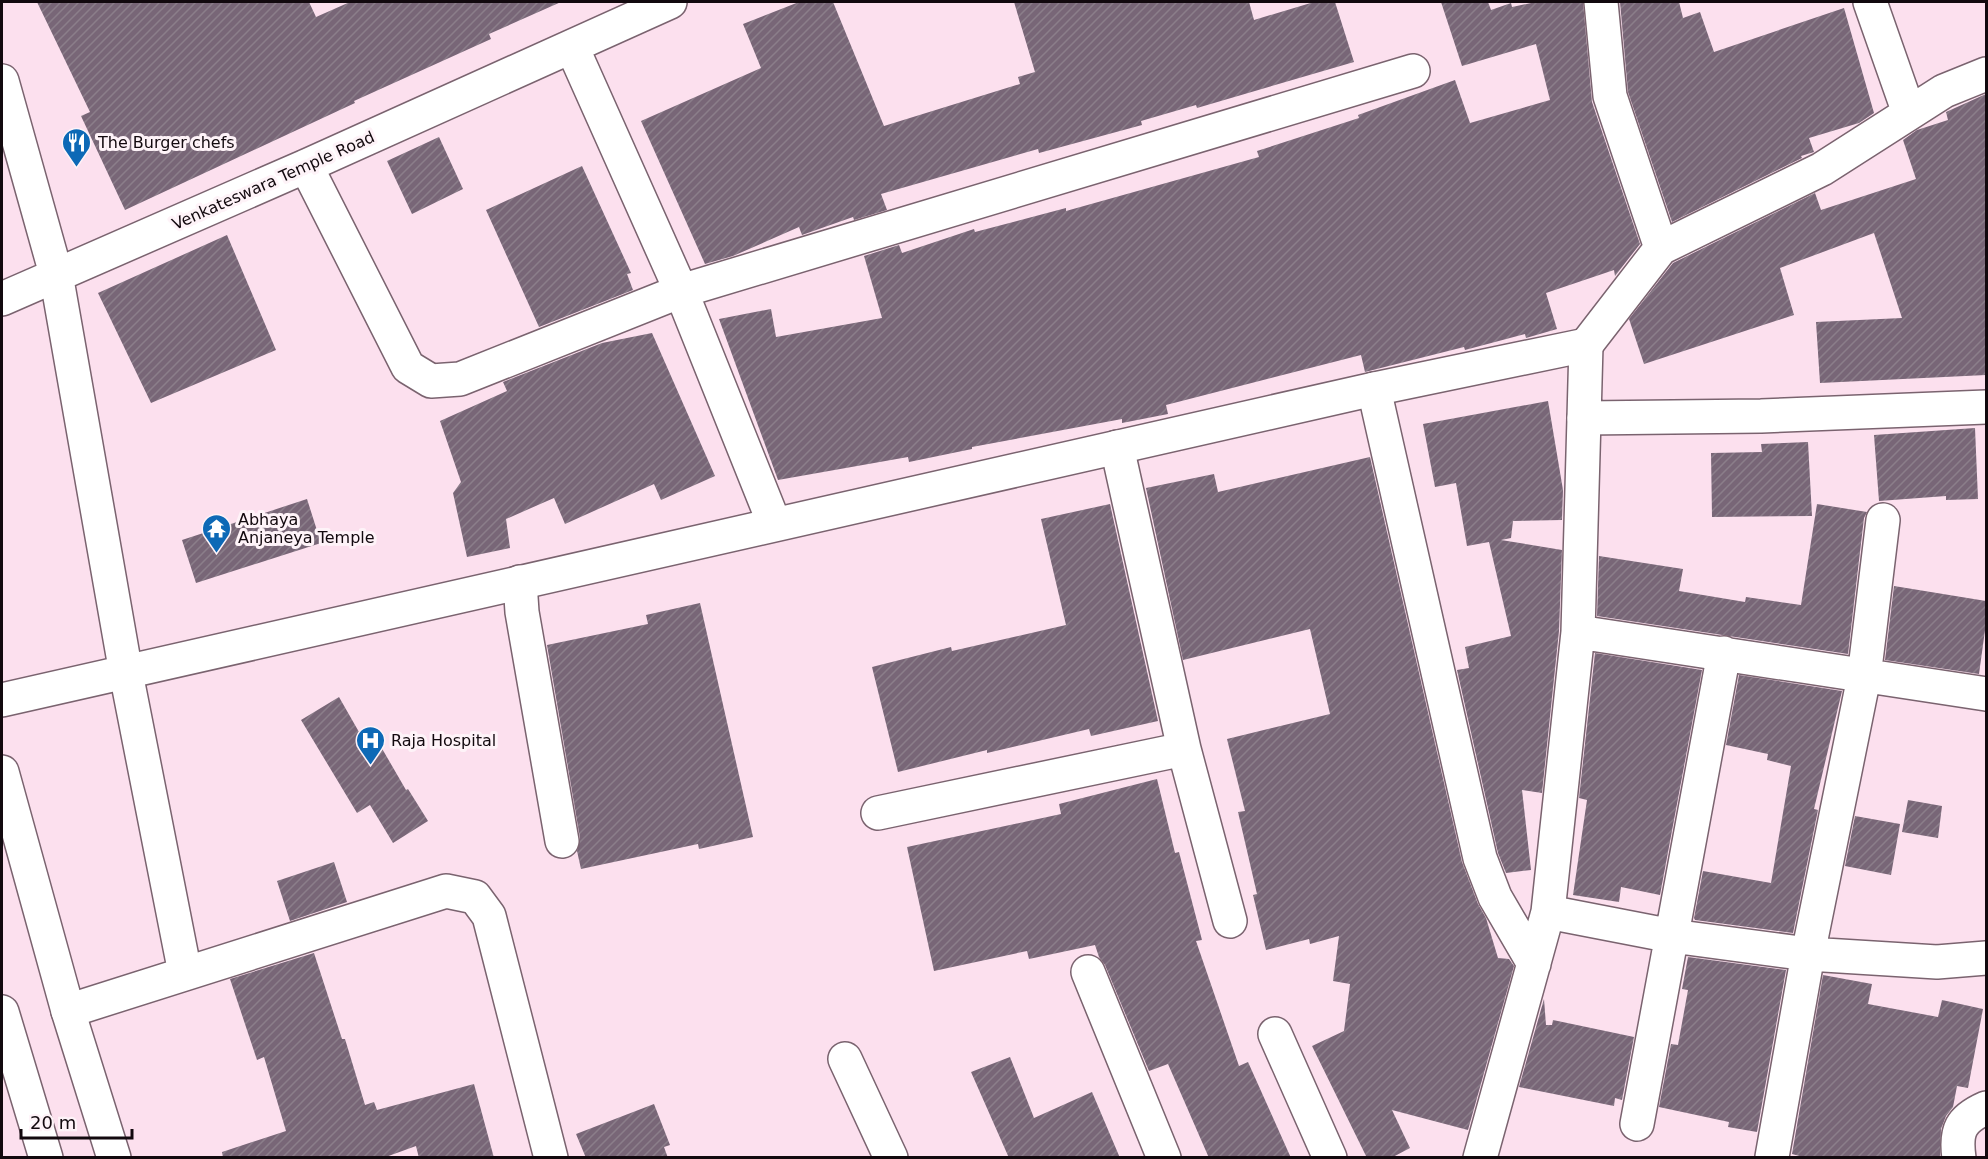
<svg xmlns="http://www.w3.org/2000/svg" width="1988" height="1159" font-family="'DejaVu Sans',sans-serif">
<style>
.building{fill:url(#building-hatch)}
.lines{fill:none;stroke-linecap:round;stroke-linejoin:round}
.street-casing{stroke:#7a636f;stroke-width:36}
.secondary-casing{stroke:#7a636f;stroke-width:36}
.highway-casing{stroke:#7a636f;stroke-width:36}
.street{stroke:#fff;stroke-width:33}
.secondary{stroke:#fff;stroke-width:33}
.highway{stroke:#fff;stroke-width:33}
.labels{text-anchor:middle;stroke-width:6;stroke-linejoin:round;paint-order:stroke}
.poi-label{font-size:16px;fill:#12090e;stroke:#fef3f8;text-anchor:start}
.street-label{font-size:16px;fill:#12090e;stroke:#fef3f8}
</style>
<defs>
<pattern id="building-hatch" width="6" height="6" patternUnits="userSpaceOnUse" patternTransform="scale(1.5)"><rect width="6" height="6" fill="#786677"/><path d="M-1 1l2-2M0 6l6-6M5 7l2-2" fill="none" stroke="#8b7e8a"/></pattern>
</defs>
<rect width="100%" height="100%" fill="#fce0ee"/>
<path class="building" d="M 37,2 L 309,2 L 316,17 L 350,2 L 561,2 L 489,34 L 491,39 L 354,101 L 355,103 L 125,210 L 81,116 L 90,112 Z
M 799,2 L 833,2 L 884,126 L 1020,84 L 1018,77 L 1035,72 L 1014,2 L 1249,2 L 1254,20 L 1314,2 L 1335,2 L 1354,62 L 1197,108 L 1196,105 L 1141,121 L 1142,125 L 1039,153 L 1038,149 L 881,194 L 887,210 L 854,220 L 853,217 L 802,235 L 799,227 L 733,256 L 705,264 L 641,121 L 761,68 L 743,24 Z
M 1441,2 L 1488,2 L 1491,10 L 1511,3 L 1512,7 L 1536,2 L 1583,2 L 1592,102 L 1640,244 L 1615,276 L 1614,270 L 1546,293 L 1557,329 L 1526,338 L 1525,334 L 1465,350 L 1464,347 L 1365,372 L 1361,355 L 1166,405 L 1168,414 L 1122,423 L 1122,419 L 972,447 L 972,449 L 909,462 L 908,457 L 778,480 L 719,319 L 771,309 L 776,337 L 882,318 L 864,256 L 899,245 L 902,253 L 974,229 L 975,232 L 1066,208 L 1066,211 L 1259,157 L 1257,151 L 1359,118 L 1358,115 L 1455,80 L 1470,123 L 1550,100 L 1536,44 L 1462,66 Z
M 1620,2 L 1679,2 L 1683,18 L 1700,12 L 1714,52 L 1844,8 L 1874,113 L 1859,123 L 1809,138 L 1814,152 L 1801,156 L 1802,158 L 1672,222 L 1628,92 Z
M 1986,94 L 1986,375 L 1820,383 L 1816,322 L 1902,318 L 1874,233 L 1780,268 L 1794,315 L 1644,364 L 1629,319 L 1673,263 L 1815,193 L 1821,210 L 1916,179 L 1903,140 L 1917,130 L 1948,120 L 1946,112 Z
M 439,137 L 463,189 L 412,214 L 387,161 Z
M 582,166 L 631,273 L 627,274 L 633,290 L 539,327 L 486,210 Z
M 227,235 L 276,350 L 151,403 L 98,293 Z
M 652,333 L 715,476 L 661,500 L 654,484 L 565,524 L 554,498 L 506,519 L 510,548 L 467,557 L 453,493 L 461,482 L 440,421 L 507,391 L 503,382 L 602,343 Z
M 1548,401 L 1563,490 L 1562,520 L 1513,521 L 1511,538 L 1501,540 L 1562,550 L 1559,631 L 1542,793 L 1522,790 L 1531,870 L 1506,873 L 1498,853 L 1457,670 L 1469,668 L 1465,647 L 1511,636 L 1489,542 L 1467,546 L 1456,483 L 1435,487 L 1423,424 Z
M 1975,428 L 1978,499 L 1946,500 L 1946,496 L 1879,501 L 1874,435 Z
M 1808,442 L 1812,516 L 1712,517 L 1711,453 L 1762,452 L 1761,444 Z
M 1370,457 L 1462,862 L 1478,904 L 1486,918 L 1498,958 L 1509,959 L 1514,966 L 1468,1130 L 1392,1110 L 1410,1148 L 1391,1158 L 1367,1158 L 1312,1046 L 1344,1031 L 1350,984 L 1333,981 L 1339,936 L 1310,944 L 1309,939 L 1266,950 L 1253,895 L 1257,894 L 1238,812 L 1245,811 L 1227,739 L 1330,714 L 1310,629 L 1183,660 L 1146,488 L 1214,474 L 1218,492 Z
M 307,499 L 321,543 L 196,583 L 182,540 Z
M 1110,504 L 1158,721 L 1091,736 L 1089,729 L 987,753 L 987,750 L 898,772 L 872,667 L 951,647 L 952,651 L 1066,625 L 1041,519 Z
M 1817,504 L 1867,512 L 1864,518 L 1848,654 L 1597,616 L 1599,556 L 1683,569 L 1679,591 L 1745,602 L 1746,597 L 1801,605 Z
M 1894,586 L 1986,601 L 1986,623 L 1979,674 L 1885,660 Z
M 700,603 L 753,837 L 699,849 L 698,844 L 581,869 L 577,851 L 580,838 L 547,645 L 648,624 L 646,615 Z
M 1595,653 L 1702,670 L 1660,895 L 1621,887 L 1619,902 L 1573,895 L 1587,800 L 1579,798 Z
M 1739,675 L 1842,691 L 1814,809 L 1818,810 L 1793,933 L 1695,920 L 1694,918 L 1703,871 L 1771,883 L 1791,766 L 1767,760 L 1768,754 L 1726,745 Z
M 339,697 L 363,739 L 373,733 L 406,790 L 408,789 L 428,821 L 393,843 L 370,805 L 357,813 L 301,720 Z
M 1157,779 L 1175,853 L 1179,852 L 1202,940 L 1196,941 L 1239,1066 L 1248,1062 L 1291,1158 L 1209,1158 L 1168,1064 L 1149,1071 L 1105,965 L 1099,957 L 1095,945 L 1029,959 L 1027,951 L 934,971 L 907,847 L 1061,814 L 1059,804 Z
M 1908,800 L 1942,806 L 1938,838 L 1902,832 Z
M 1855,816 L 1900,824 L 1891,875 L 1845,866 Z
M 334,862 L 347,902 L 290,921 L 277,881 Z
M 314,953 L 342,1039 L 345,1039 L 365,1105 L 374,1102 L 377,1110 L 474,1084 L 494,1158 L 419,1158 L 416,1146 L 383,1158 L 223,1158 L 222,1152 L 286,1131 L 264,1057 L 257,1060 L 230,979 Z
M 1688,957 L 1786,970 L 1757,1132 L 1728,1127 L 1729,1122 L 1659,1107 L 1671,1044 L 1678,1045 L 1688,990 L 1682,989 Z
M 1823,975 L 1872,984 L 1868,1004 L 1938,1017 L 1942,1000 L 1983,1009 L 1968,1088 L 1957,1086 L 1953,1107 L 1946,1116 L 1941,1129 L 1940,1158 L 1807,1158 L 1792,1154 Z
M 1544,999 L 1546,1025 L 1552,1025 L 1553,1020 L 1634,1037 L 1622,1100 L 1615,1098 L 1614,1106 L 1519,1087 Z
M 1010,1057 L 1034,1118 L 1092,1092 L 1120,1158 L 1009,1158 L 971,1072 Z
M 654,1104 L 670,1145 L 664,1147 L 668,1158 L 586,1158 L 576,1134 Z"/>
<g class="lines">
<defs>
<path id="street" d="M 1601,2 L 1610,96 L 1661,248
M 1870,2 L 1909,113
M 572,47 L 681,291 L 774,523
M 2,81 L 56,274 L 126,673 L 185,973
M 306,166 L 408,367 L 431,381 L 460,379 L 681,291 L 1413,71
M 2,299 L 306,166 L 670,2
M 1586,345 L 1661,248 L 1822,169 L 1944,91 L 1986,74
M 1374,389 L 1480,858 L 1495,897 L 1534,964
M 1117,447 L 1184,749 L 1230,921
M 520,582 L 522,612 L 562,841
M 1578,632 L 1986,694
M 878,813 L 1184,749
M 1548,912 L 1672,936 L 1808,954 L 1937,962 L 1986,958
M 1088,972 L 1164,1158
M 68,1011 L 446,891 L 475,897 L 489,916 L 551,1158
M 1275,1034 L 1330,1158
M 845,1059 L 891,1158
M 1637,1124 L 1724,653
M 1772,1157 L 1808,954 L 1864,677 L 1883,520
M 1480,1158 L 1548,912 L 1578,632 L 1584,418
M 1959,1158 C 1955,1130 1961,1119 1986,1108"/>
<path id="secondary" d="M 2,700 L 1374,389 L 1586,345 L 1584,418 L 1761,416 L 1986,407"/>
<path id="highway" d="M 2,772 L 68,1011 L 114,1158
M 2,1012 L 46,1158"/>
</defs>
<use href="#street" class="street-casing"/>
<use href="#secondary" class="secondary-casing"/>
<use href="#highway" class="highway-casing"/>
<use href="#street" class="street"/>
<use href="#secondary" class="secondary"/>
<use href="#highway" class="highway"/>
</g>
<defs>
<symbol id="restaurant-pin" viewBox="-11 -11 22 30"><path d="M0 17L-7.5 6A9.5 9.5 0 1 1 7.5 6Z" fill="#0d69b6" stroke="#fef3f8"/><path d="M-5-6h1v4h1v-4h1v4h1v-4h1v5L-1.5 .5V6h-2V.5L-5-1ZM5-6V6H3V1.5H1.5Q1.5-4 5-6Z" fill="#fff"/></symbol>
<symbol id="temple-pin" viewBox="-11 -11 22 30"><path d="M0 17L-7.5 6A9.5 9.5 0 1 1 7.5 6Z" fill="#0d69b6" stroke="#fef3f8"/><path d="M0-6L5-2H3V0L6.5 2.5H4V6H1.5V3h-3V6H-4V2.5H-6.5L-3 0V-2H-5Z" fill="#fff"/></symbol>
<symbol id="hospital-pin" viewBox="-11 -11 22 30"><path d="M0 17L-7.5 6A9.5 9.5 0 1 1 7.5 6Z" fill="#0d69b6" stroke="#fef3f8"/><path d="M-5-5h3v3.5h4V-5h3V5h-3V1.5h-4V5h-3Z" fill="#fff"/></symbol>
</defs>
<g fill-rule="evenodd">
<use href="#restaurant-pin" x="60" y="126" width="33" height="45"/>
<use href="#temple-pin" x="200" y="512" width="33" height="45"/>
<use href="#hospital-pin" x="354" y="724" width="33" height="45"/>
</g>
<g class="labels">
<g class="poi-label">
<text x="98" y="148">The Burger chefs</text>
<text x="238" y="525">Abhaya<tspan x="238" dy="18">Anjaneya Temple</tspan></text>
<text x="391" y="746">Raja Hospital</text>
</g>
<g class="street-label">
<text transform="translate(273 180) rotate(-24)" y="6">Venkateswara Temple Road</text>
</g>
</g>
<rect width="1988" height="1159" fill="none" stroke="#12090e" stroke-width="6"/>
<path d="M21 1129v9h111v-9" fill="none" stroke="#12090e" stroke-width="3"/>
<text x="30" y="1129" font-size="18" fill="#12090e" stroke="#fef3f8" stroke-width="4.5" paint-order="stroke">20 m</text>
</svg>
